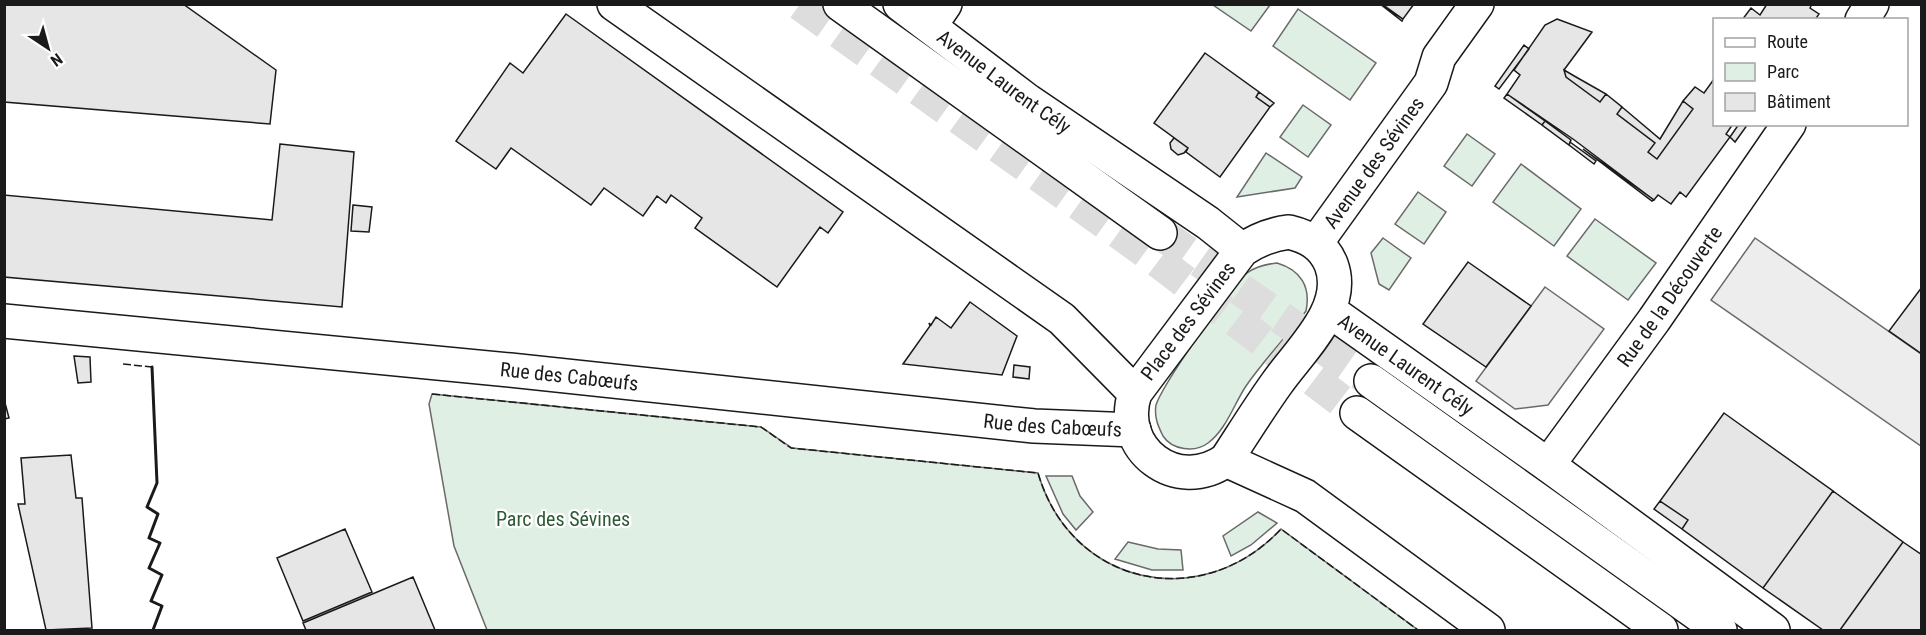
<svg xmlns="http://www.w3.org/2000/svg" width="1926" height="635" font-family="'Roboto Condensed',sans-serif">
<style>
.green{fill:#e0efe3;stroke:#6a6a6a;stroke-width:1.5}
.parking{fill:#ededed;stroke:#6a6a6a;stroke-width:1.5}
.building{fill:#e6e6e6;stroke:#1a1a1a;stroke-width:1.5}
.lines{fill:none;stroke-linecap:round;stroke-linejoin:round}
.highway-tunnel{stroke:#ddd;stroke-width:33;stroke-dasharray:33 16;stroke-linecap:butt}
.minor-casing{stroke:#1a1a1a;stroke-width:36}
.major-casing{stroke:#1a1a1a;stroke-width:36}
.highway-casing{stroke:#1a1a1a;stroke-width:36}
.minor{stroke:#fff;stroke-width:33}
.major{stroke:#fff;stroke-width:33}
.highway{stroke:#fff;stroke-width:33}
.fence{stroke:#1a1a1a;stroke-width:1.5;stroke-dasharray:8 3;stroke-linecap:butt}
.wall{stroke:#1a1a1a;stroke-width:3}
.labels{text-anchor:middle;stroke-width:4.5;stroke-linejoin:round;paint-order:stroke}
.street-label{font-size:20px;fill:#1a1a1a;stroke:#fff}
.park-label{font-size:20px;fill:#2b5a34;stroke:#fff}
</style>
<rect width="100%" height="100%" fill="#fff"/>
<path class="green" d="M 1213,5 L 1270,5 L 1251,31 Z
M 1298,9 L 1376,63 L 1350,100 L 1273,46 Z
M 1303,105 L 1331,125 L 1308,157 L 1280,137 Z
M 1467,134 L 1495,154 L 1472,186 L 1444,166 Z
M 1266,153 L 1302,177 L 1295,188 L 1237,197 Z
M 1521,164 L 1581,209 L 1554,246 L 1493,202 Z
M 1418,192 L 1446,212 L 1424,244 L 1395,224 Z
M 1595,219 L 1656,263 L 1628,300 L 1567,256 Z
M 1383,238 L 1411,258 L 1389,290 L 1379,284 L 1371,253 Z
M 1277,263 C 1301,270 1311,287 1306,311 C 1287,336 1264,360 1246,386 C 1234,404 1226,430 1208,443 C 1195,453 1172,450 1163,436 C 1158,426 1154,417 1156,405 C 1162,386 1231,285 1247,273 C 1255,267 1267,264 1277,263 Z
M 432,394 L 761,427 L 792,448 L 1038,473 C 1071,586 1201,614 1281,529 L 1418,630 L 487,630 L 454,546 L 429,404 Z
M 1046,476 L 1072,476 L 1080,496 L 1093,512 L 1076,530 L 1063,514 Z
M 1258,512 L 1277,523 L 1251,545 L 1231,556 L 1223,536 Z
M 1128,542 L 1158,549 L 1181,550 L 1183,570 L 1152,570 L 1115,559 Z"/>
<path class="parking" d="M 1755,238 L 1921,354 L 1921,446 L 1711,300 Z
M 1545,287 L 1604,329 L 1548,405 L 1515,409 L 1476,381 Z"/>
<path class="building" d="M 4,4 L 183,4 L 276,70 L 270,124 L 4,102 Z
M 1380,4 L 1403,19 L 1402,21 Z
M 1382,4 L 1414,4 L 1403,19 Z
M 1767,4 L 1812,4 L 1810,8 L 1819,14 L 1815,20 L 1742,20 L 1751,8 L 1760,15 Z
M 566,14 L 843,212 L 828,233 L 820,227 L 777,287 L 695,228 L 702,218 L 671,195 L 666,203 L 657,196 L 643,216 L 604,188 L 591,205 L 511,148 L 496,169 L 456,141 L 510,63 L 523,73 Z
M 1557,19 L 1592,32 L 1564,70 L 1566,77 L 1600,102 L 1606,94 L 1622,107 L 1617,114 L 1655,143 L 1648,152 L 1657,159 L 1693,109 L 1683,101 L 1695,87 L 1704,93 L 1714,79 L 1714,124 L 1733,124 L 1726,134 L 1730,137 L 1686,197 L 1680,192 L 1671,204 L 1658,195 L 1654,200 L 1573,139 L 1507,94 L 1520,75 L 1514,70 L 1545,25 Z
M 1524,45 L 1529,49 L 1499,89 L 1495,86 Z
M 1205,53 L 1259,92 L 1256,97 L 1270,107 L 1220,177 L 1186,152 L 1188,148 L 1154,123 Z
M 1564,70 L 1576,77 L 1606,94 L 1600,102 L 1566,77 Z
M 1259,92 L 1274,103 L 1270,107 L 1256,97 Z
M 1507,94 L 1545,121 L 1542,125 L 1504,98 Z
M 1683,101 L 1693,109 L 1657,159 L 1648,152 L 1655,143 L 1617,114 L 1622,107 L 1660,139 Z
M 1545,121 L 1571,140 L 1569,145 L 1542,125 Z
M 1739,124 L 1748,124 L 1735,142 L 1730,137 Z
M 1174,138 L 1188,148 L 1184,153 L 1178,155 L 1171,149 L 1170,143 Z
M 1570,142 L 1596,161 L 1594,164 L 1569,145 Z
M 280,144 L 354,152 L 342,307 L 4,277 L 4,195 L 272,220 Z
M 1583,149 L 1654,200 L 1652,201 Z
M 353,205 L 372,207 L 369,232 L 351,231 Z
M 1468,262 L 1531,306 L 1486,367 L 1423,324 Z
M 1922,287 L 1922,354 L 1889,331 Z
M 970,302 L 1017,336 L 1002,375 L 903,364 L 930,326 L 929,323 L 931,325 L 936,317 L 951,328 Z
M 74,356 L 90,357 L 91,382 L 78,383 Z
M 1014,365 L 1030,367 L 1029,379 L 1013,377 Z
M 4,399 L 9,418 L 4,419 Z
M 1724,413 L 1833,491 L 1763,588 L 1682,529 L 1688,520 L 1660,501 Z
M 71,455 L 76,498 L 82,498 L 92,628 L 46,630 L 18,504 L 25,504 L 21,458 Z
M 1833,491 L 1903,542 L 1840,630 L 1823,630 L 1763,588 Z
M 1660,501 L 1688,520 L 1682,529 L 1654,509 Z
M 345,529 L 372,592 L 303,621 L 277,558 Z
M 1903,542 L 1922,555 L 1922,630 L 1840,630 Z
M 413,577 L 435,630 L 306,630 L 303,623 Z"/>
<g class="lines">
<path class="highway-tunnel" d="M 800,4 L 1146,252 L 1357,413
M 1160,233 L 1371,381"/>
<defs>
<g id="minor">
<path d="M 1862,20 L 1872,4"/>
<path d="M 930,26 L 945,4"/>
<path id="s1" d="M 1316,243 L 1431,83 L 1439,57 L 1477,4"/>
<path id="s2" d="M 4,321 L 510,370 L 1034,426 L 1134,430"/>
<path id="s3" d="M 1548,465 L 1654,320 L 1789,124"/>
</g>
<g id="major">
<path d="M 614,4 L 1062,319 L 1135,393"/>
<path id="s4" d="M 900,4 L 1028,101 L 1208,223 L 1242,250"/>
<path d="M 1289,232 C 1309,237 1323,245 1331,264 C 1348,308 1300,350 1277,383 C 1259,408 1243,434 1226,460 C 1177,495 1116,449 1135,393 L 1242,250 C 1257,240 1271,234 1289,232 Z"/>
<path id="s5" d="M 1330,311 L 1548,465 L 1773,630"/>
<path d="M 1226,460 L 1305,496 L 1488,630"/>
</g>
<path id="highway" d="M 840,4 L 1160,233
M 1371,381 L 1720,630
M 1357,413 L 1661,630"/>
</defs>
<use href="#minor" class="minor-casing"/>
<use href="#major" class="major-casing"/>
<use href="#highway" class="highway-casing"/>
<use href="#minor" class="minor"/>
<use href="#major" class="major"/>
<use href="#highway" class="highway"/>
<path class="fence" d="M 123,364 L 152,367
M 432,394 L 761,427 L 791,448 L 1038,473 C 1071,586 1201,614 1281,529 L 1418,630"/>
<path class="wall" d="M 152,367 L 157,483 L 147,507 L 158,514 L 149,538 L 160,543 L 149,568 L 162,575 L 151,601 L 162,606 L 153,630"/>
</g>
<g class="labels">
<g class="street-label">
<text dy="7" stroke="none"><textPath href="#s4" startOffset="130">Avenue Laurent Cély</textPath></text>
<text dy="7" stroke="none"><textPath href="#s1" startOffset="99">Avenue des Sévines</textPath></text>
<text dy="7" stroke="none"><textPath href="#s3" startOffset="208">Rue de la Découverte</textPath></text>
<text transform="translate(1188 321) rotate(-53)" y="7">Place des Sévines</text>
<text dy="7" stroke="none"><textPath href="#s5" startOffset="93">Avenue Laurent Cély</textPath></text>
<text dy="7" stroke="none"><textPath href="#s2" startOffset="568">Rue des Cabœufs</textPath></text>
<text dy="7" stroke="none"><textPath href="#s2" startOffset="1054">Rue des Cabœufs</textPath></text>
</g>
<g class="park-label">
<text x="563" y="526">Parc des Sévines</text>
</g>
</g>
<rect width="1926" height="635" fill="none" stroke="#1a1a1a" stroke-width="12"/>
<rect x="1713" y="18" width="195" height="108" fill="#ffffff" stroke="#a3a3a3" stroke-width="1.5"/>
<rect x="1725" y="38" width="30" height="9" fill="#ffffff" stroke="#a3a3a3" stroke-width="1.5"/>
<text x="1767" y="48" font-size="18" fill="#1a1a1a">Route</text>
<rect x="1725" y="63" width="30" height="18" fill="#e0efe3" stroke="#a3a3a3" stroke-width="1.5"/>
<text x="1767" y="78" font-size="18" fill="#1a1a1a">Parc</text>
<rect x="1725" y="93" width="30" height="18" fill="#e6e6e6" stroke="#a3a3a3" stroke-width="1.5"/>
<text x="1767" y="108" font-size="18" fill="#1a1a1a">Bâtiment</text>
<g transform="translate(48 48) rotate(144)" stroke="#ffffff" stroke-width="4.5" paint-order="stroke">
<path d="M0-4.5L10 22L0 15L-10 22Z" fill="#1a1a1a"/>
<text y="-9" font-size="16" font-weight="bold" text-anchor="middle" fill="#1a1a1a">N</text>
</g>
</svg>
